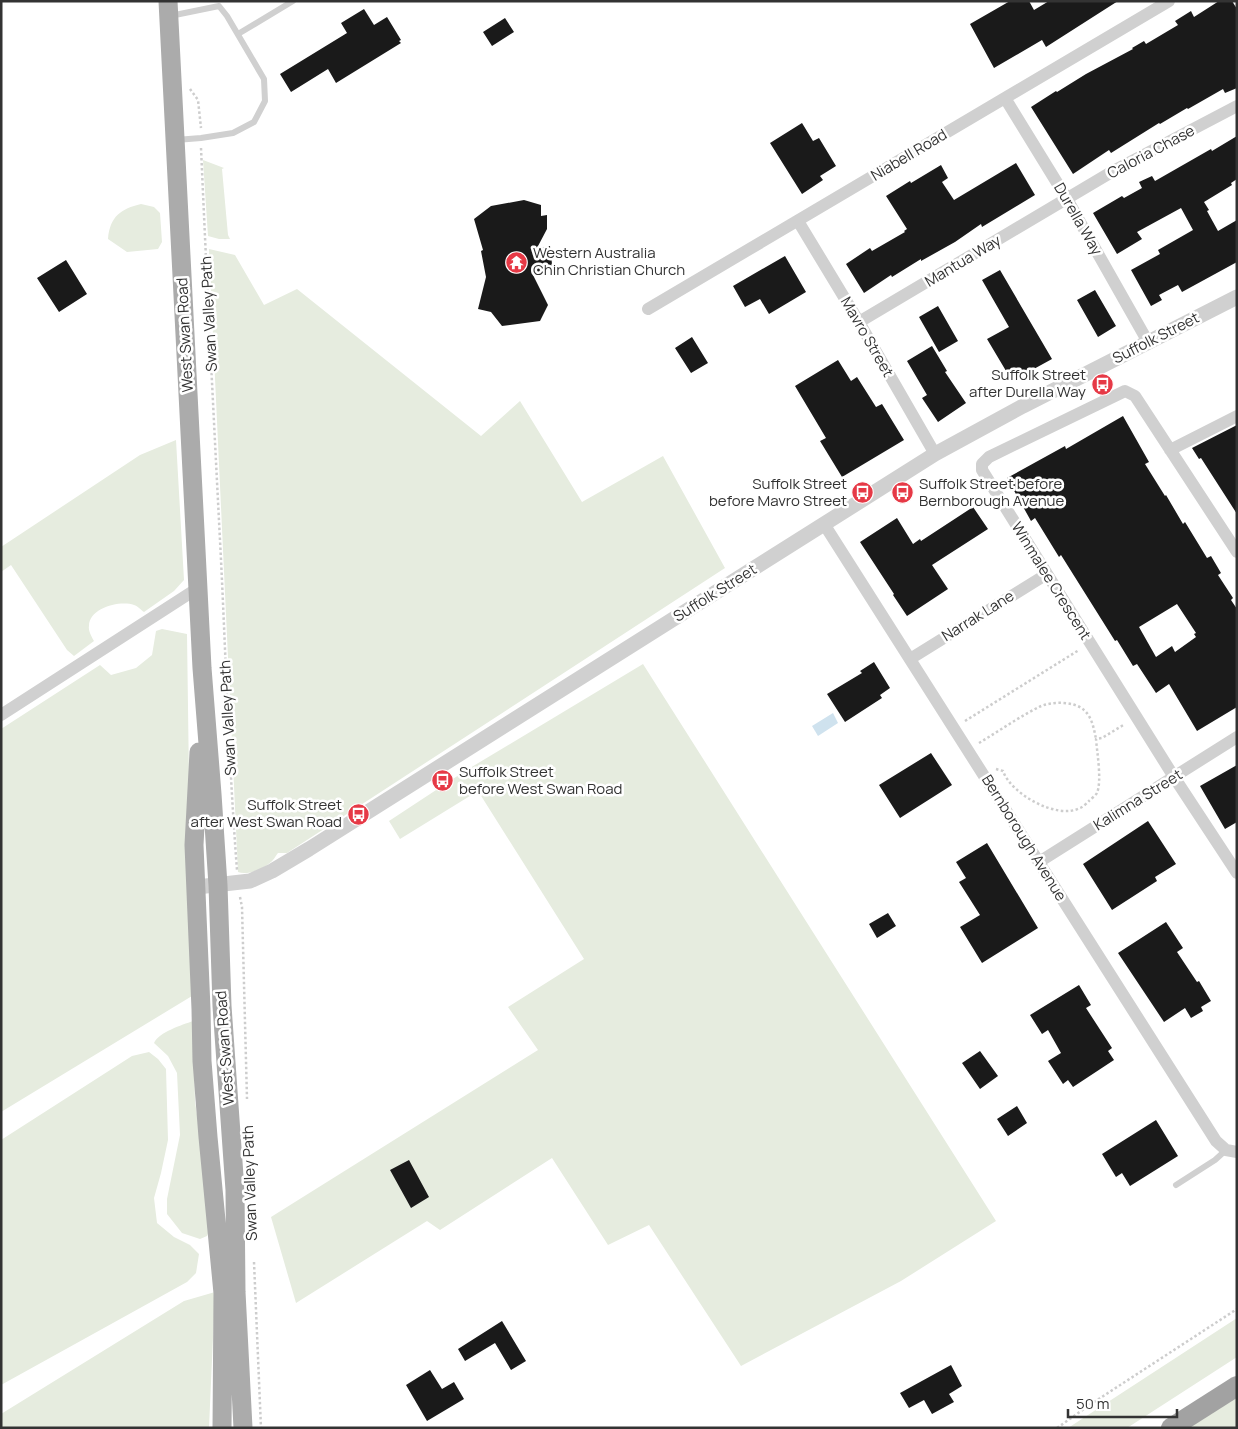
<svg xmlns="http://www.w3.org/2000/svg" width="1238" height="1429" font-family="Manrope,sans-serif">
<style>
.green{fill:#e6ecdf}
.water{fill:#cfe2ee}
.building{fill:#1a1a1a;fill-rule:evenodd}
.lines{fill:none;stroke-linecap:round;stroke-linejoin:round}
.path{stroke:#cdcdcd;stroke-width:2.5;stroke-dasharray:2.5 2.5;stroke-linecap:butt}
.service{stroke:#d0d0d0;stroke-width:6}
.minor{stroke:#d0d0d0;stroke-width:12}
.tertiary{stroke:#d0d0d0;stroke-width:15}
.primary{stroke:#ababab;stroke-width:19}
.trunk{stroke:#a2a2a2;stroke-width:20}
.labels{text-anchor:middle;stroke-width:5;stroke-linejoin:round;paint-order:stroke}
.street-label{font-size:15px;fill:#333;stroke:#fff}
.poi-label{font-size:15px;fill:#333;stroke:#fff;text-anchor:start}
</style>
<rect width="100%" height="100%" fill="#fff"/>
<path class="green" d="M 203,160 L 224,168 L 222,169 L 228,235 L 230,239 L 219,239 L 208,236 Z
M 141,204 L 154,207 L 160,213 L 162,242 L 158,249 L 127,252 L 108,239 C 110,216 121,209 141,204 Z
M 209,249 L 235,255 L 264,305 L 297,289 L 481,436 L 520,401 L 582,502 L 663,456 L 725,568 L 287,853 L 278,853 C 276,855 275,858 273,860 C 266,868 248,876 238,872 Z
M 176,440 L 184,580 L 174,591 L 144,612 C 141,610 138,606 134,605 C 120,600 89,608 89,626 C 88,631 92,637 94,641 L 74,656 L 67,650 L 11,565 L 1,572 L 1,547 L 140,455 Z
M 162,629 L 187,634 L 192,996 L 1,1112 L 1,729 L 100,665 L 111,675 L 136,668 L 152,655 L 156,631 Z
M 643,664 L 996,1221 L 901,1281 L 741,1366 L 649,1225 L 608,1245 L 552,1158 L 440,1230 L 427,1221 L 296,1303 L 271,1217 L 538,1050 L 508,1007 L 584,959 L 478,791 L 400,839 L 389,821 L 465,771 Z
M 193,1021 L 195,1102 L 207,1179 L 210,1229 L 207,1236 L 200,1239 L 182,1233 L 167,1214 L 167,1199 L 180,1135 L 177,1073 L 168,1056 L 154,1043 C 159,1032 182,1025 193,1021 Z
M 149,1052 L 158,1059 L 166,1069 L 168,1140 L 161,1173 L 154,1198 L 157,1223 L 174,1237 L 190,1245 L 199,1254 L 196,1273 L 187,1282 L 1,1385 L 1,1140 L 132,1056 Z
M 215,1292 L 209,1428 L 1,1428 L 1,1414 L 184,1301 Z
M 1237,1318 L 1237,1357 L 1127,1428 L 1068,1428 Z
M 1237,1395 L 1237,1428 L 1185,1428 Z"/>
<path class="water" d="M 833,713 L 838,723 L 818,736 L 812,726 Z"/>
<path class="building" d="M 1010,1 L 1029,1 L 1034,10 L 1049,1 L 1118,1 L 1046,47 L 1042,40 L 994,68 L 970,24 Z
M 1219,1 L 1232,1 L 1237,9 L 1237,88 L 1225,93 L 1223,89 L 1188,109 L 1187,108 L 1160,124 L 1159,123 L 1111,153 L 1109,150 L 1073,174 L 1031,107 L 1056,91 L 1057,92 L 1086,74 L 1133,49 L 1132,48 L 1144,41 L 1146,44 L 1178,25 L 1175,21 L 1191,11 L 1194,17 Z
M 364,9 L 374,25 L 387,17 L 401,40 L 399,41 L 401,43 L 336,83 L 328,69 L 291,92 L 280,74 L 347,33 L 341,23 Z
M 505,18 L 514,32 L 492,46 L 483,32 Z
M 802,123 L 813,141 L 819,138 L 836,166 L 820,176 L 823,180 L 802,194 L 770,143 Z
M 1237,136 L 1237,179 L 1231,183 L 1232,185 L 1204,202 L 1209,210 L 1207,211 L 1218,231 L 1237,220 L 1237,262 L 1182,292 L 1178,285 L 1159,295 L 1162,300 L 1151,306 L 1131,270 L 1160,254 L 1158,250 L 1193,230 L 1181,208 L 1137,232 L 1142,239 L 1117,254 L 1093,213 L 1122,196 L 1124,198 L 1142,188 L 1139,182 L 1152,176 L 1155,181 L 1211,149 L 1212,151 Z
M 1016,163 L 1035,195 L 982,227 L 981,224 L 955,242 L 921,261 L 921,259 L 892,277 L 891,275 L 864,293 L 846,264 L 870,248 L 872,251 L 905,232 L 904,231 L 907,229 L 886,196 L 910,181 L 911,183 L 941,165 L 948,178 L 942,182 L 954,200 Z
M 524,200 L 541,205 L 541,216 L 547,215 L 547,229 L 537,248 L 550,246 L 553,273 L 533,275 L 548,305 L 540,321 L 502,326 L 491,312 L 478,309 L 486,277 L 481,251 L 483,250 L 474,219 L 491,206 Z
M 785,256 L 806,292 L 769,314 L 760,299 L 745,307 L 733,286 Z
M 66,260 L 87,294 L 59,312 L 37,278 Z
M 1000,270 L 1052,359 L 1012,381 L 987,339 L 1009,327 L 982,280 Z
M 1095,290 L 1116,326 L 1098,337 L 1077,300 Z
M 938,306 L 958,341 L 939,352 L 919,317 Z
M 692,337 L 708,363 L 691,373 L 675,348 Z
M 932,346 L 947,371 L 945,372 L 966,403 L 938,422 L 922,398 L 927,395 L 907,361 Z
M 838,360 L 851,381 L 857,377 L 876,407 L 882,404 L 904,440 L 842,477 L 820,441 L 826,438 L 795,386 Z
M 1123,416 L 1149,462 L 1145,464 L 1165,496 L 1166,495 L 1183,524 L 1185,522 L 1207,558 L 1211,556 L 1221,573 L 1218,575 L 1233,598 L 1231,600 L 1237,609 L 1237,707 L 1197,731 L 1169,684 L 1156,693 L 1137,664 L 1133,666 L 1117,640 L 1115,641 L 1061,555 L 1059,557 L 1035,518 L 1031,521 L 1007,478 L 1065,446 L 1066,449 ZM 1177,604 L 1196,633 L 1194,634 L 1196,637 L 1175,652 L 1172,646 L 1156,657 L 1139,627 Z
M 1237,425 L 1237,514 L 1201,458 L 1199,459 L 1192,448 Z
M 973,507 L 988,529 L 932,565 L 948,589 L 907,616 L 893,595 L 894,594 L 860,542 L 897,518 L 913,544 L 920,539 L 921,541 Z
M 874,662 L 890,688 L 880,695 L 882,698 L 845,722 L 827,694 L 862,673 L 860,671 Z
M 931,753 L 952,785 L 900,818 L 879,785 Z
M 1237,765 L 1237,822 L 1225,829 L 1200,786 Z
M 1148,821 L 1176,864 L 1155,877 L 1157,881 L 1112,910 L 1083,864 Z
M 987,843 L 1038,928 L 982,963 L 960,927 L 980,915 L 959,882 L 966,878 L 956,862 Z
M 888,913 L 896,926 L 877,938 L 869,924 Z
M 1166,922 L 1183,948 L 1177,952 L 1197,982 L 1199,981 L 1211,1001 L 1201,1007 L 1203,1011 L 1191,1018 L 1185,1008 L 1164,1022 L 1118,953 Z
M 1079,985 L 1091,1005 L 1086,1008 L 1112,1048 L 1108,1051 L 1114,1060 L 1073,1087 L 1068,1080 L 1063,1084 L 1048,1061 L 1061,1053 L 1048,1030 L 1042,1034 L 1030,1015 Z
M 980,1051 L 998,1076 L 980,1089 L 962,1063 Z
M 1017,1106 L 1027,1123 L 1008,1136 L 997,1119 Z
M 1156,1120 L 1178,1156 L 1130,1186 L 1122,1173 L 1116,1177 L 1102,1154 Z
M 409,1160 L 429,1197 L 411,1208 L 390,1170 Z
M 502,1321 L 526,1361 L 511,1370 L 495,1343 L 465,1361 L 458,1349 Z
M 951,1365 L 962,1386 L 949,1394 L 954,1402 L 932,1414 L 924,1400 L 909,1408 L 900,1393 Z
M 430,1370 L 442,1389 L 454,1382 L 464,1399 L 427,1421 L 406,1385 Z"/>
<g class="lines">
<path class="path" d="M 190,89 L 198,100 L 201,128
M 201,148 C 207,286 214,423 221,560 C 226,663 229,766 237,870
M 965,721 L 1079,650
M 979,743 C 999,731 1019,717 1039,707 C 1051,701 1074,701 1084,710 C 1092,717 1094,729 1096,739
M 996,769 L 1003,771 C 1011,794 1057,820 1080,808 C 1083,807 1087,803 1089,801 C 1091,799 1096,795 1097,793 C 1102,781 1097,752 1096,739 L 1102,738 L 1125,724
M 240,897 L 242,907 L 247,1099
M 254,1262 L 261,1428
M 1057,1428 L 1091,1404 L 1237,1309"/>
<path class="service" d="M 170,16 L 219,6 L 227,16 L 264,79 L 265,101 L 254,122 L 233,133 L 201,138 L 176,140
M 238,34 L 293,1
M 1176,1185 L 1215,1160 L 1226,1150"/>
<path class="minor" d="M 1005,98 L 1067,199 L 1148,342
M 798,221 L 859,322 L 935,454
M 648,309 L 1169,1
M 859,322 L 1115,170 L 1237,106
M 1170,450 L 1237,416
M 824,524 L 1216,1141 L 1226,1150 L 1237,1152
M 1237,552 L 1135,396 L 1125,391 L 989,457 L 982,464 L 982,470 L 1174,777 L 1237,873
M 910,659 L 1047,574
M 1,715 L 198,588
M 1039,862 L 1237,737"/>
<path class="tertiary" d="M 197,887 L 250,881 L 272,871 L 309,849 L 935,454 L 1023,406 L 1237,297"/>
<path class="primary" d="M 168,1 L 202,668 L 212,794 L 218,885 L 222,1006 L 235,1190 L 236,1292 L 243,1428
M 199,752 L 194,845 L 201,1009 L 202,1061 L 208,1137 L 223,1293 L 222,1428"/>
<path class="trunk" d="M 1171,1428 L 1237,1386"/>
</g>
<defs>
<symbol id="temple-disc" viewBox="-11 -11 22 22"><circle r="9.5" fill="#e63946" stroke="#fff"/><path d="M0-6L5-2H3V0L6.5 2.5H4V6H1.5V3h-3V6H-4V2.5H-6.5L-3 0V-2H-5Z" fill="#fff"/></symbol>
<symbol id="bus-disc" viewBox="-11 -11 22 22"><circle r="9.5" fill="#e63946" stroke="#fff"/><path d="M-5-6H5V4H4V6H2V4H-2V6H-4V4H-5ZM-3.5-4V0h7V-4ZM-3.5 1.2v1.5H-2V1.2ZM2 1.2v1.5H3.5V1.2Z" fill="#fff"/></symbol>
</defs>
<g fill-rule="evenodd">
<use href="#temple-disc" x="504" y="250" width="25" height="25"/>
<use href="#bus-disc" x="1090" y="372" width="25" height="25"/>
<use href="#bus-disc" x="850" y="480" width="25" height="25"/>
<use href="#bus-disc" x="890" y="480" width="25" height="25"/>
<use href="#bus-disc" x="430" y="768" width="25" height="25"/>
<use href="#bus-disc" x="346" y="802" width="25" height="25"/>
</g>
<g class="labels">
<g class="street-label">
<text transform="translate(1151 152) rotate(-28)" y="5">Caloria Chase</text>
<text transform="translate(909 155) rotate(-31)" y="5">Niabell Road</text>
<text transform="translate(1078 219) rotate(60)" y="5">Durella Way</text>
<text transform="translate(963 261) rotate(-31)" y="5">Mantua Way</text>
<text transform="translate(209 314) rotate(-93)" y="5">Swan Valley Path</text>
<text transform="translate(185 335) rotate(-93)" y="5">West Swan Road</text>
<text transform="translate(867 337) rotate(60)" y="5">Mavro Street</text>
<text transform="translate(1156 338) rotate(-27)" y="5">Suffolk Street</text>
<text transform="translate(1051 581) rotate(58)" y="5">Winmalee Crescent</text>
<text transform="translate(715 593) rotate(-32)" y="5">Suffolk Street</text>
<text transform="translate(978 616) rotate(-32)" y="5">Narrak Lane</text>
<text transform="translate(228 718) rotate(-93)" y="5">Swan Valley Path</text>
<text transform="translate(1138 800) rotate(-32)" y="5">Kalimna Street</text>
<text transform="translate(1024 838) rotate(58)" y="5">Bernborough Avenue</text>
<text transform="translate(225 1048) rotate(-94)" y="5">West Swan Road</text>
<text transform="translate(250 1183) rotate(-92)" y="5">Swan Valley Path</text>
</g>
<g class="poi-label">
<text x="533" y="258">Western Australia<tspan x="533" dy="17">Chin Christian Church</tspan></text>
<text x="1086" y="380" text-anchor="end">Suffolk Street<tspan x="1086" dy="17">after Durella Way</tspan></text>
<text x="847" y="489" text-anchor="end">Suffolk Street<tspan x="847" dy="17">before Mavro Street</tspan></text>
<text x="919" y="489">Suffolk Street before<tspan x="919" dy="17">Bernborough Avenue</tspan></text>
<text x="459" y="777">Suffolk Street<tspan x="459" dy="17">before West Swan Road</tspan></text>
<text x="342" y="810" text-anchor="end">Suffolk Street<tspan x="342" dy="17">after West Swan Road</tspan></text>
</g>
</g>
<rect width="1238" height="1429" fill="none" stroke="#333333" stroke-width="5"/>
<path d="M1068 1409v8h109v-8" fill="none" stroke="#333333" stroke-width="2.5"/>
<text x="1076" y="1409" font-size="15" fill="#333333" stroke="#ffffff" stroke-width="4" paint-order="stroke">50 m</text>
</svg>
